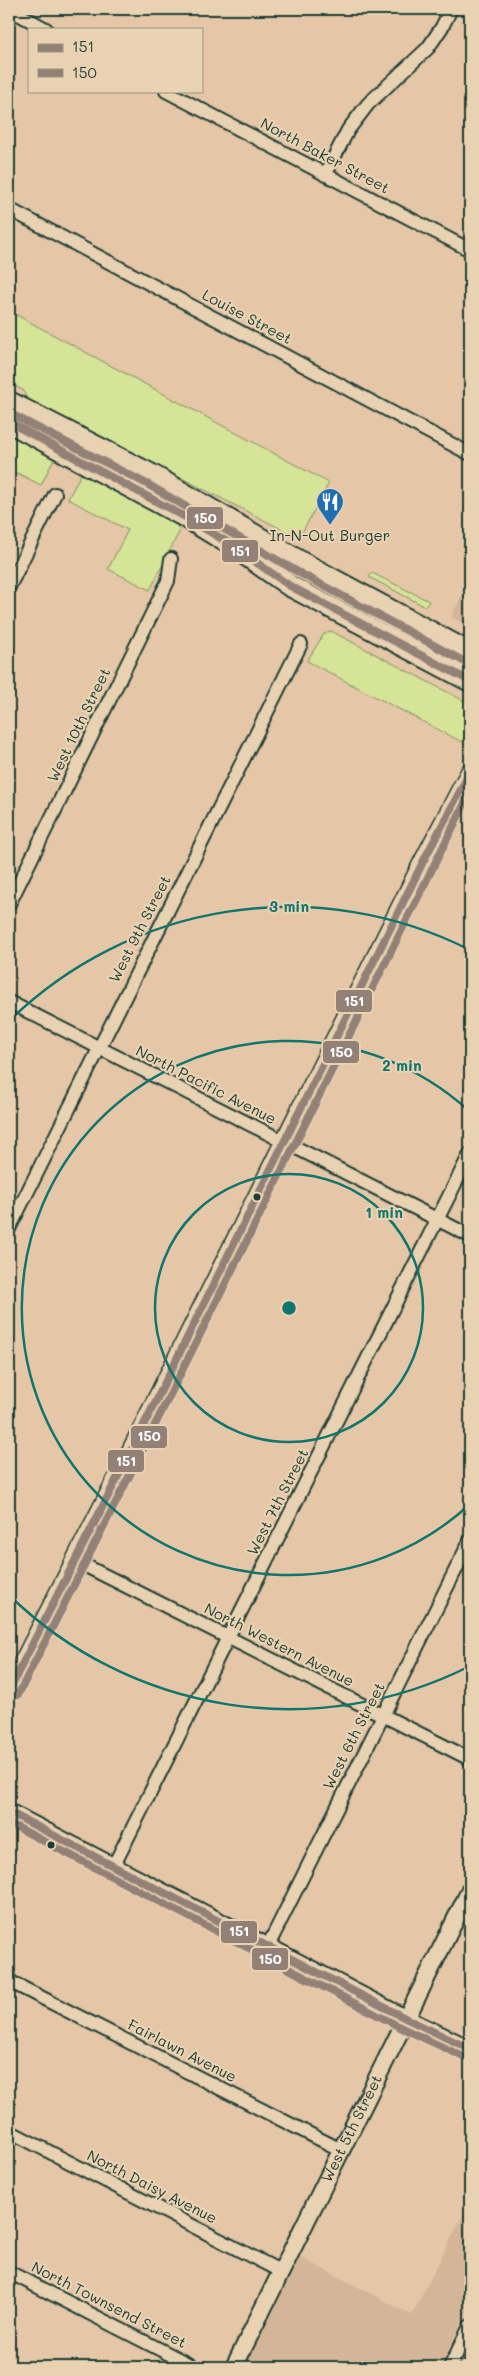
<svg xmlns="http://www.w3.org/2000/svg" width="479" height="2376" font-family="Mali,sans-serif">
<style>
.built{fill:#d4b598}
.green{fill:#d6e497;stroke:#7a9066}
.lines{fill:none;stroke-linecap:round;stroke-linejoin:round}
.minor-casing{stroke:#1f3d34;stroke-width:16}
.tertiary-casing{stroke:#1f3d34;stroke-width:20}
.secondary-casing{stroke:#1f3d34;stroke-width:21}
.primary-casing{stroke:#1f3d34;stroke-width:24}
.minor{stroke:#e9d2b2;stroke-width:12}
.tertiary{stroke:#e9d2b2;stroke-width:16}
.secondary{stroke:#e9d2b2;stroke-width:18}
.primary{stroke:#e9d2b2;stroke-width:20}
.bus-1-casing{stroke:#e9d2b2;stroke-width:11}
.bus-2-casing{stroke:#e9d2b2;stroke-width:11}
.bus-1{stroke:#938177;stroke-width:8}
.bus-2{stroke:#938177;stroke-width:8}
.ring{fill:none;stroke:#0f766e;stroke-width:2.5}
.bus-dot{fill:#1f3d34;stroke:#e9d2b2;stroke-width:2}
.labels{text-anchor:middle;stroke-width:4.5;stroke-linejoin:round;paint-order:stroke}
.street-label{font-size:15px;fill:#1f3d34;stroke:#e9d2b2}
.poi-label{font-size:15px;fill:#1f3d34;stroke:#e9d2b2}
.centre{fill:#0f766e;stroke:#e9d2b2;stroke-width:2.5}
.ring-label{font-size:15px;text-anchor:middle;font-weight:bold;fill:#0f766e;stroke:#e9d2b2;stroke-width:4.5;stroke-linejoin:round;paint-order:stroke}
.line-badge{stroke:#e9d2b2;stroke-width:2}
.badge-label{font-size:14px;text-anchor:middle;font-weight:bold;fill:#fff}
</style>
<rect width="100%" height="100%" fill="#e5c6a7"/>
<filter id="ink" filterUnits="userSpaceOnUse"><feTurbulence type="fractalNoise" baseFrequency=".02" numOctaves="2"/><feDisplacementMap in="SourceGraphic" scale="10" xChannelSelector="R" yChannelSelector="G"/><feConvolveMatrix kernelMatrix="1 2 1 2 8 2 1 2 1" color-interpolation-filters="sRGB"/></filter>
<g filter="url(#ink)">
<path class="built" d="M 470,580 L 470,627 L 451,617 Z
M 470,2201 L 470,2305 L 440,2367 L 243,2367 L 296,2255 L 412,2315 Z"/>
<path class="green" d="M 9,311 L 329,483 L 299,538 L 27,399 L 23,390 L 9,383 Z
M 9,434 L 55,457 L 41,485 L 9,469 Z
M 81,474 L 172,520 L 180,530 L 150,590 L 108,569 L 128,530 L 68,499 Z
M 372,573 L 429,601 L 426,606 L 422,605 L 369,577 Z
M 331,631 L 470,704 L 470,728 L 462,742 L 307,661 L 324,634 Z"/>
<g class="lines">
<defs>
<path id="minor" d="M 9,9 L 46,29
M 166,91 L 470,250
M 325,175 L 348,130 L 368,104 L 428,48 L 442,27 L 451,9
M 9,209 L 470,454
M 9,587 L 55,494
M 9,904 L 168,581 L 171,559
M 9,1002 L 470,1236
M 9,1229 L 301,644
M 74,1560 L 470,1759
M 114,1865 L 470,1154
M 268,1946 L 470,1541
M 9,1981 L 341,2150
M 9,2131 L 280,2271
M 9,2272 L 194,2367
M 450,2367 L 470,2326"/>
<g id="tertiary">
<path d="M 9,1812 L 407,2019 L 470,2049"/>
<path id="s1" d="M 234,2367 L 470,1890"/>
</g>
<path id="secondary" d="M 9,1690 L 131,1451 L 423,862 L 470,772"/>
<path id="primary" d="M 9,402 L 152,475 L 301,562 L 470,653
M 9,422 L 189,519 L 230,544 L 290,586 L 470,681"/>
</defs>
<use href="#minor" class="minor-casing"/>
<use href="#tertiary" class="tertiary-casing"/>
<use href="#secondary" class="secondary-casing"/>
<use href="#primary" class="primary-casing"/>
<use href="#minor" class="minor"/>
<use href="#tertiary" class="tertiary"/>
<use href="#secondary" class="secondary"/>
<use href="#primary" class="primary"/>
<defs>
<path id="bus-1" d="M 9,422 L 189,519 L 230,544 L 290,586 L 470,681
M 9,1690 L 131,1451 L 423,862 L 470,772
M 9,1812 L 407,2019 L 470,2049"/>
<path id="bus-2" d="M 9,413 L 147,484 L 296,571 L 465,662
M 18,1695 L 140,1455 L 470,793
M 9,1823 L 402,2028 L 466,2058"/>
</defs>
<use href="#bus-1" class="bus-1-casing"/>
<use href="#bus-2" class="bus-2-casing"/>
<use href="#bus-1" class="bus-1"/>
<use href="#bus-2" class="bus-2"/>
</g>
</g>
<g class="ring">
<circle cx="289" cy="1308" r="134"/>
<path d="M469 1505A267 267 0 1 1 469 1111"/>
<path d="M468 1667A401 401 0 0 1 10 1596M10 1020A401 401 0 0 1 468 949"/>
</g>
<defs>
<symbol id="restaurant-pin" viewBox="-11 -11 22 30"><path d="M0 17L-7.5 6A9.5 9.5 0 1 1 7.5 6Z" fill="#1f6fb2" stroke="#e9d2b2"/><path d="M-5-6h1v4h1v-4h1v4h1v-4h1v5L-1.5 .5V6h-2V.5L-5-1ZM5-6V6H3V1.5H1.5Q1.5-4 5-6Z" fill="#fff"/></symbol>
</defs>
<g fill-rule="evenodd">
<use href="#restaurant-pin" x="314" y="486" width="32" height="43"/>
</g>
<g class="bus-dot">
<circle cx="257" cy="1197" r="4.5"/>
<circle cx="51" cy="1845" r="4.5"/>
</g>
<g class="labels">
<g class="street-label">
<text transform="translate(325 156) rotate(28)" y="5">North Baker Street</text>
<text transform="translate(247 317) rotate(28)" y="5">Louise Street</text>
<text transform="translate(79 725) rotate(-64)" y="5">West 10th Street</text>
<text transform="translate(140 929) rotate(-63)" y="5">West 9th Street</text>
<text transform="translate(206 1085) rotate(27)" y="5">North Pacific Avenue</text>
<text transform="translate(278 1502) rotate(-63)" y="5">West 7th Street</text>
<text transform="translate(279 1645) rotate(27)" y="5">North Western Avenue</text>
<text transform="translate(354 1736) rotate(-63)" y="5">West 6th Street</text>
<text transform="translate(182 2051) rotate(27)" y="5">Fairlawn Avenue</text>
<text dy="5" stroke="none"><textPath href="#s1" startOffset="266">West 5th Street</textPath></text>
<text transform="translate(152 2187) rotate(27)" y="5">North Daisy Avenue</text>
<text transform="translate(109 2305) rotate(27)" y="5">North Townsend Street</text>
</g>
<g class="poi-label">
<text x="330" y="541">In-N-Out Burger</text>
</g>
</g>
<circle cx="289" cy="1308" r="8" class="centre"/>
<g class="ring-label">
<text x="289" y="912">3 min</text>
<text x="402" y="1071">2 min</text>
<text x="384" y="1218">1 min</text>
</g>
<g class="line-badge">
<rect x="186" y="506" width="38" height="24" rx="5" fill="#938177"/>
<rect x="221" y="539" width="38" height="24" rx="5" fill="#938177"/>
<rect x="335" y="989" width="38" height="24" rx="5" fill="#938177"/>
<rect x="322" y="1040" width="38" height="24" rx="5" fill="#938177"/>
<rect x="130" y="1425" width="38" height="24" rx="5" fill="#938177"/>
<rect x="107" y="1449" width="38" height="24" rx="5" fill="#938177"/>
<rect x="220" y="1920" width="38" height="24" rx="5" fill="#938177"/>
<rect x="251" y="1947" width="38" height="24" rx="5" fill="#938177"/>
</g>
<g class="badge-label">
<text x="205" y="523">150</text>
<text x="240" y="556">151</text>
<text x="354" y="1006">151</text>
<text x="341" y="1057">150</text>
<text x="149" y="1441">150</text>
<text x="126" y="1466">151</text>
<text x="239" y="1936">151</text>
<text x="270" y="1964">150</text>
</g>
<rect width="479" height="2376" fill="none" stroke="#e9d2b2" stroke-width="30"/>
<rect x="15" y="15" width="449" height="2346" fill="none" stroke="#1f3d34" stroke-width="2" filter="url(#ink)"/>
<rect x="28" y="28" width="175" height="65" fill="#e9d2b2" stroke="#989680"/>
<rect x="38" y="44" width="25" height="8" fill="#938177" stroke="#989680"/>
<text x="72" y="52" font-size="15" fill="#1f3d34">151</text>
<rect x="38" y="69" width="25" height="8" fill="#938177" stroke="#989680"/>
<text x="72" y="78" font-size="15" fill="#1f3d34">150</text>
</svg>
